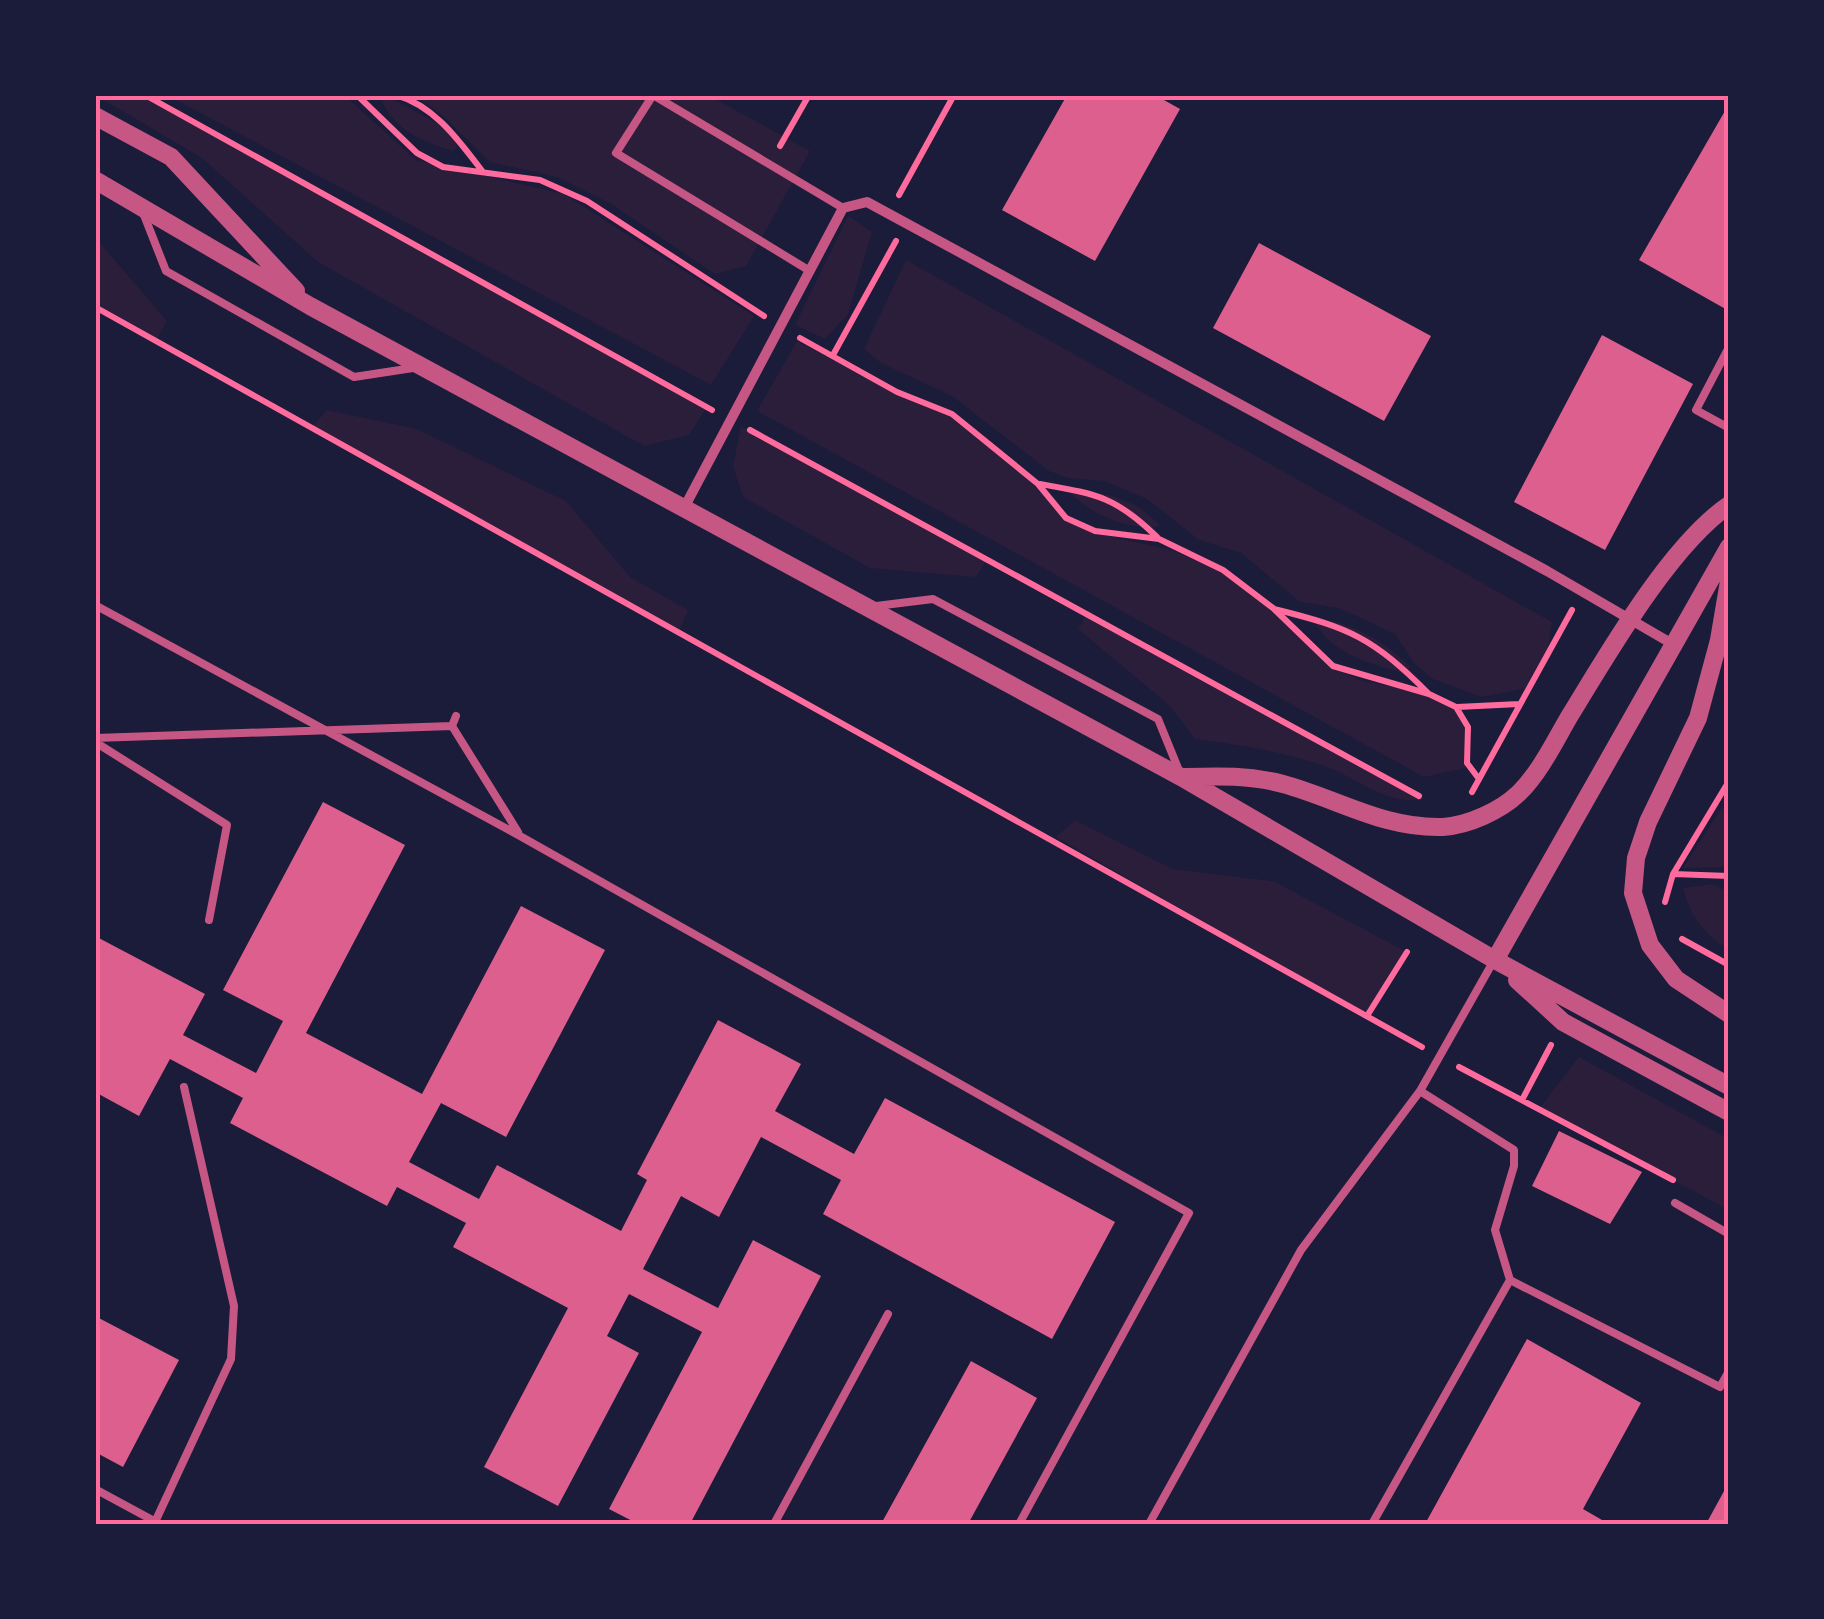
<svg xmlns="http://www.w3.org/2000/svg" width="1824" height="1619" font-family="Bitter,serif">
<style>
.green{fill:#2a1e3b}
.building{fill:#dd5f8e}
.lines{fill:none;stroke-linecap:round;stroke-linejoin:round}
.path{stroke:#ff6b9d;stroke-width:6}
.service{stroke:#c65784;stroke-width:8}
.minor{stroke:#c65784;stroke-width:10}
.tertiary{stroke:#c65784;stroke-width:18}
.neatline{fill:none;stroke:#ff6b9d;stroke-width:4}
</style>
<rect width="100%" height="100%" fill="#1b1b3a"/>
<path class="green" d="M 95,95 L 145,95 L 707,407 L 689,435 L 644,446 L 318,262 L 202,158 Z
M 167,95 L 344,95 L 416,160 L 564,194 L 754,316 L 711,385 Z
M 414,95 L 708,95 L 810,151 L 746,266 L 715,274 L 611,204 L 557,177 L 490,162 L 443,116 Z
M 387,96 L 442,126 L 458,146 L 453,151 C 425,143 394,130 382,101 Z
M 848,216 L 872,232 L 848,314 L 825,339 L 795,325 Z
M 95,237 L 167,321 L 156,341 L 95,307 Z
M 906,260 L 1552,622 L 1546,662 L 1533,687 L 1482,697 L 1433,679 L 1414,663 L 1395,634 L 1339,608 L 1300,602 L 1241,553 L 1199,540 L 1147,499 L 1104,481 L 1068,478 L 1049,471 L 952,396 L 881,363 L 864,349 Z
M 797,341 L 896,394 L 952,415 L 1038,485 L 1066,521 L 1093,533 L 1172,550 L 1221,572 L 1268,606 L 1333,667 L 1359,680 L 1429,694 L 1456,707 L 1468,727 L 1465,768 L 1424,777 L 757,411 Z
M 327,410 L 417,429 L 566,501 L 630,577 L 688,610 L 679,632 L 311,428 Z
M 741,426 L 1424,799 C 1387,807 1357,777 1324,766 C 1282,751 1238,745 1195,739 L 1169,705 L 1078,629 L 1086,615 L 987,560 L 976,577 L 870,568 L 743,497 L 733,466 Z
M 1068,491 C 1102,491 1137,498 1160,526 C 1127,531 1090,514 1068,491 Z
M 1313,617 C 1354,624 1379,638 1410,666 L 1407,674 C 1373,665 1326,653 1313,617 Z
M 1722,807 L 1729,817 L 1729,867 L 1683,868 Z
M 1075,820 L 1173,869 L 1273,881 L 1407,952 L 1367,1016 L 1056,837 Z
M 1712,884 L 1729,892 L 1729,949 C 1704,936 1690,915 1683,888 Z
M 1579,1057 L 1729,1139 L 1729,1210 L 1539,1109 Z"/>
<path class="building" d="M 1067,95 L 1155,95 L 1180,109 L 1095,261 L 1002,210 Z
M 1729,104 L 1729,311 L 1639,260 Z
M 1259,243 L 1431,336 L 1384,421 L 1213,328 Z
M 1602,335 L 1693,384 L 1605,550 L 1514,502 Z
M 323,802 L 405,845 L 306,1033 L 422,1094 L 521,906 L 605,950 L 506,1137 L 441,1103 L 409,1162 L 479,1199 L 497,1165 L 621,1231 L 647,1180 L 637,1174 L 718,1020 L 801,1064 L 775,1111 L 854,1154 L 885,1098 L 1115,1222 L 1052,1339 L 823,1214 L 841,1180 L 761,1137 L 719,1217 L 681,1196 L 643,1269 L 718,1308 L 753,1240 L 821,1276 L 690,1524 L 638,1524 L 609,1509 L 702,1332 L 629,1294 L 607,1336 L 639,1353 L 558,1506 L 484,1467 L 568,1308 L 453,1247 L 466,1223 L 397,1187 L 387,1206 L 230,1123 L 243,1098 L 170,1059 L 139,1116 L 95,1092 L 95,936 L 205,994 L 183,1035 L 256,1073 L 283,1021 L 223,990 Z
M 1559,1131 L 1642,1172 L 1610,1224 L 1532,1186 Z
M 95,1316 L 179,1360 L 123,1467 L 95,1452 Z
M 1527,1339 L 1641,1403 L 1583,1509 L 1609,1524 L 1425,1524 Z
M 971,1361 L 1037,1398 L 968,1524 L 881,1524 Z
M 1729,1482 L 1729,1524 L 1706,1524 Z"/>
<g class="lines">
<path class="path" d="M 145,95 L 712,410
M 357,95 L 417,153 L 443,167 L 540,180 L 587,201 L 764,316
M 396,95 C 435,106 459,141 483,172
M 780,146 L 809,95
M 899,195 L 954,95
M 95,307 L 1422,1047
M 800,338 L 897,392 L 952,414 L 1038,484 L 1066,518 L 1095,531 L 1159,539 L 1223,570 L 1273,608 L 1333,666 L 1429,694 L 1456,707 L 1468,727 L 1467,763 L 1479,779
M 833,355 L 896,241
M 750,430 L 1419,796
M 1040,484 C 1096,494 1115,496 1157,537
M 1274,609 C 1351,628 1373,638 1429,694
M 1457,707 L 1519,704
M 1472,792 L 1572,610
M 1673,874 L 1729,781
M 1665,902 L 1673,874 L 1729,876
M 1682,939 L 1729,965
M 1367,1016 L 1407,952
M 1459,1067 L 1673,1180
M 1522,1100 L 1551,1045"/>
<path class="service" d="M 653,95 L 616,153 L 810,271
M 653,95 L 843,208
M 142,210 L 166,271 L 354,377 L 413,368
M 1729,347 L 1696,410 L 1729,428
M 95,605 L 520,836 L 1189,1213 L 1019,1524
M 876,606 L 933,599 L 1158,719 L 1180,773
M 452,726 L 518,832
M 95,738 L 452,726 L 456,716
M 95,742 L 227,825 L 209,920
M 1420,1091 L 1514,1150 L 1514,1166 L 1495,1230 L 1510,1280
M 1675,1203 L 1729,1234
M 95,1489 L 156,1522
M 155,1522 L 231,1359 L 234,1306 L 184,1087
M 774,1524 L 888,1314
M 1149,1524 L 1301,1250 L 1420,1091 L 1493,962
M 1372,1524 L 1510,1280 L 1720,1387 L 1729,1371"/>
<path class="minor" d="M 684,508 L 843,208 L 867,202 L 1547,571 L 1676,646"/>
<path class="tertiary" d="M 95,116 L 171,157 L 296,291
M 95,180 L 310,306 L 1181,777 L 1495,960 L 1729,1086
M 1729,581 L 1719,640 L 1698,718 L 1648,822 L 1636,858 L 1633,893 L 1650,945 L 1676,979 L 1729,1014
M 1184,777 C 1219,776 1249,775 1283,784 C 1338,799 1384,829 1443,827 C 1469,825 1500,811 1519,793 C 1540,772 1554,743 1569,717 C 1607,655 1670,545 1729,505
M 1495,960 L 1729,547
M 1517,980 L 1563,1022 L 1729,1112"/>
</g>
<rect width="1824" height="1619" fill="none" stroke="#1b1b3a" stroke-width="195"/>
<rect x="98" y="98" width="1628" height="1424" class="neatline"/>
</svg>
